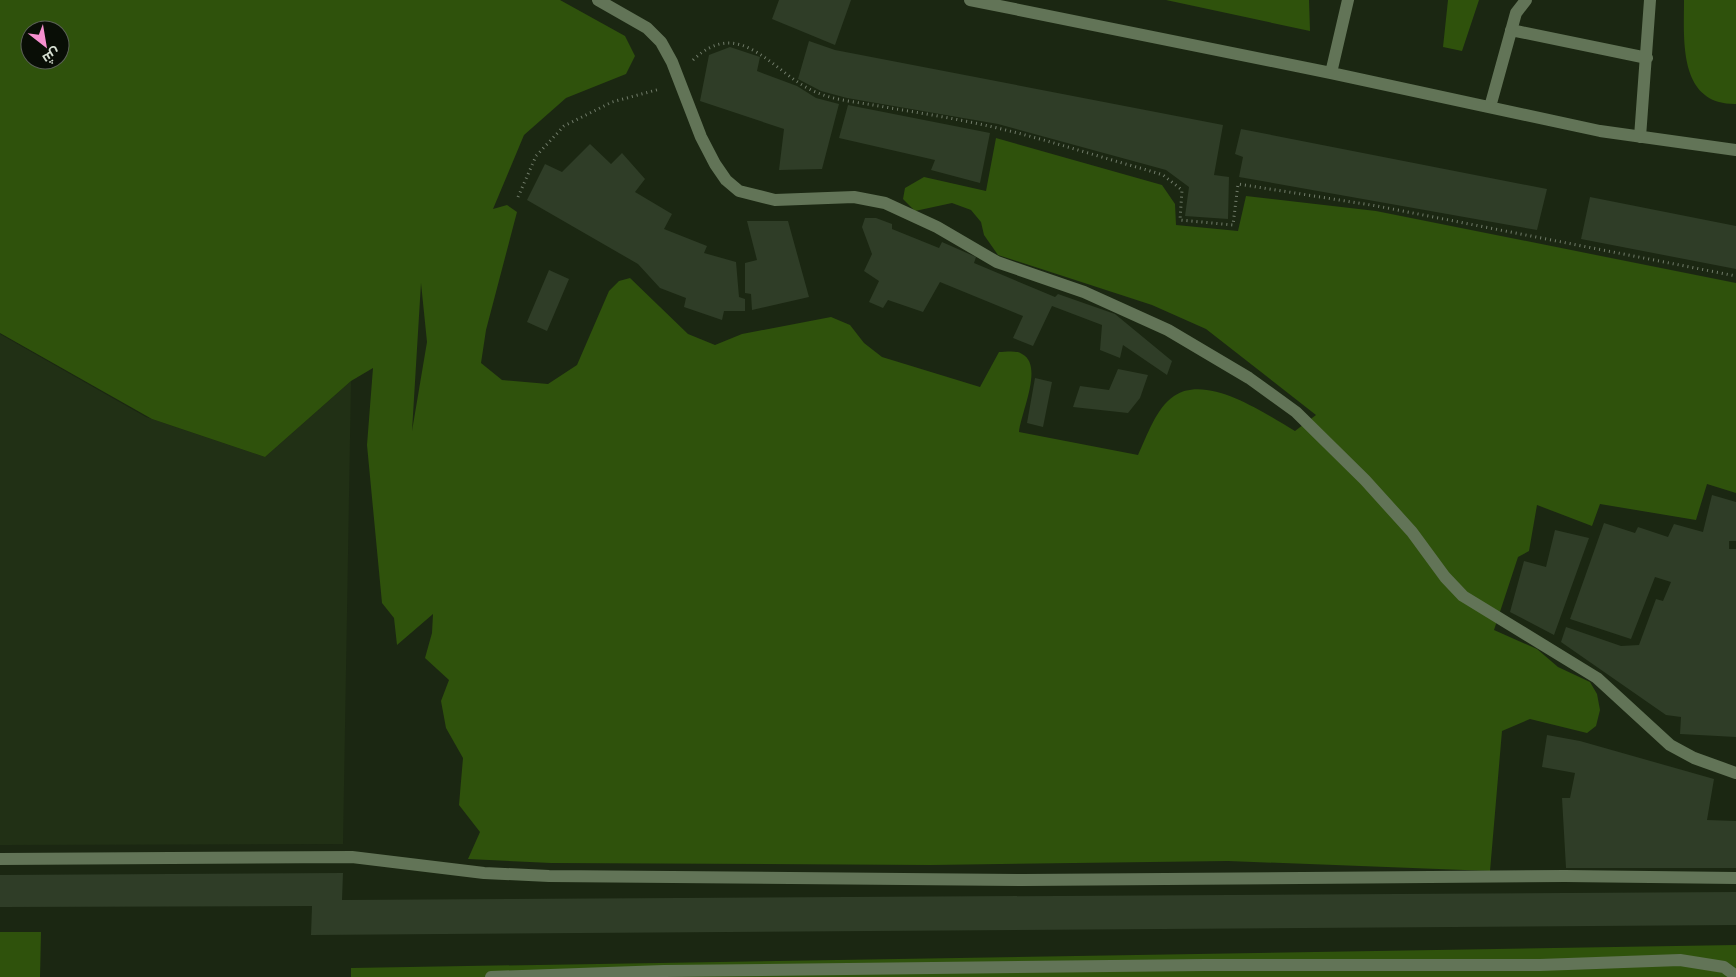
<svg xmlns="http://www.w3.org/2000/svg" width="1736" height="977" font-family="'Alegreya Sans',Cairo,sans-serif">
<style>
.built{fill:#213015}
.green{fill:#2f520c;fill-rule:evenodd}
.building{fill:#2f3d27}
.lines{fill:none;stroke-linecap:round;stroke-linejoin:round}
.path{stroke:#717c6a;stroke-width:3;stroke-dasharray:1 4;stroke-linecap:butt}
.minor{stroke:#627457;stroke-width:12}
</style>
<rect width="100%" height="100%" fill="#1b2712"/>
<path class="built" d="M 0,334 L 146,417 L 265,457 L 351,381 L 343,844 L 0,845 Z"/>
<path class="green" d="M 0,0 L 560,0 L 625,36 L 635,56 L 626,74 L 566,98 L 524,135 L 493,209 L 507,205 L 517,212 L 486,330 L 481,363 L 502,380 L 548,384 L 577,365 L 609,291 L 619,281 L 630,278 L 688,334 L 715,345 L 742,334 L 831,317 L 850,325 L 864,343 L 882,357 L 980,387 L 999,352 C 1005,352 1017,350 1022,354 C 1044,365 1021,412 1019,432 L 1138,455 C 1147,436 1156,408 1174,396 C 1207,373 1266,414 1295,431 L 1316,415 L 1206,329 L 1152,305 L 998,255 L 984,235 L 981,222 L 971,210 L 952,203 L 915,211 L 903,199 L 905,188 L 924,177 L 986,191 L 996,138 L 1162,185 L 1175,204 L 1176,225 L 1238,231 L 1246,196 L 1376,211 L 1736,283 L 1736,493 L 1707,484 L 1696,520 L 1600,504 L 1592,526 L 1537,505 L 1529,551 L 1518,557 L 1494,630 L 1537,649 L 1558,667 L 1590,682 L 1597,694 L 1600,710 L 1596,726 L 1587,733 L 1530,719 L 1502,731 L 1490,871 L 1228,861 L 931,865 L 551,863 L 468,859 L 480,832 L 459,805 L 463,758 L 446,728 L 441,701 L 449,680 L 425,658 L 432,633 L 433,614 L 397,645 L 394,618 L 382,603 L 367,445 L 373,368 L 351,381 L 265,457 L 152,419 L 0,333 ZM 30,30 L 60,30 L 60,60 L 30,60 ZM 421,283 L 427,342 L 412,431 Z
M 1166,0 L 1309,0 L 1310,31 Z
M 1448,0 L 1479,0 L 1462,51 L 1443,47 Z
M 1684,0 L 1736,0 L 1736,104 C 1678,105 1684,40 1684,0 Z
M 0,932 L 41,932 L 40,977 L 0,977 Z
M 1736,945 L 1736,977 L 351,977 L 351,968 Z"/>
<path class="building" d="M 779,0 L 851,0 L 835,45 L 772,19 Z
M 809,41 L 835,50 L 1223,125 L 1214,175 L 1229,177 L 1228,219 L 1185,216 L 1189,187 L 1166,170 L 998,124 L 847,98 L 821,91 L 798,79 Z
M 730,47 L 760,57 L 757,71 L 797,86 L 816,98 L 839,104 L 822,169 L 779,170 L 784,129 L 700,101 L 709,55 Z
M 848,105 L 990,133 L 980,183 L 931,170 L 935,160 L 839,138 Z
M 1241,129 L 1547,189 L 1537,230 L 1239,177 L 1243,157 L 1235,154 Z
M 590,144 L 611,164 L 622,153 L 645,179 L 635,192 L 672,214 L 664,229 L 707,246 L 704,253 L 736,262 L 739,297 L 745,299 L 745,311 L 724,311 L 722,320 L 684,307 L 686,298 L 660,288 L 638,264 L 527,200 L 545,164 L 562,172 Z
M 1590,197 L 1736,226 L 1736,269 L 1581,239 Z
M 865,218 L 876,218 L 892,224 L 892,229 L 939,248 L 942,242 L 976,257 L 974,263 L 1055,297 L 1058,294 L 1115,314 L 1172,361 L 1167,375 L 1123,345 L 1120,358 L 1100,350 L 1102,325 L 1052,306 L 1033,346 L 1013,338 L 1023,316 L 940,282 L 923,312 L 888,300 L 883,308 L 869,302 L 879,281 L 864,271 L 872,254 L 862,227 Z
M 747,221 L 788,221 L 809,297 L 752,310 L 751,294 L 745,293 L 745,263 L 757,260 Z
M 549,270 L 569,279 L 547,331 L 527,322 Z
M 1118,369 L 1148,375 L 1140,398 L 1128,413 L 1073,407 L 1080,386 L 1109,390 Z
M 1035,378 L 1052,382 L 1043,427 L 1027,423 Z
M 1712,495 L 1736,502 L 1736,541 L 1729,541 L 1729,549 L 1736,549 L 1736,737 L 1680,734 L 1681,717 L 1666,715 L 1561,642 L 1566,627 L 1621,646 L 1639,645 L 1656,599 L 1663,601 L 1671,582 L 1655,577 L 1631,639 L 1570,619 L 1604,523 L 1635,533 L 1638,527 L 1668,537 L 1674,524 L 1703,532 Z
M 1555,530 L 1589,538 L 1554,635 L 1510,612 L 1524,561 L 1546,567 Z
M 1547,735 L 1580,741 L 1714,779 L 1707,820 L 1736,821 L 1736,868 L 1566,868 L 1562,798 L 1570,798 L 1575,773 L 1542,767 Z
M 343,873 L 342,900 L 1736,892 L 1736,925 L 311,935 L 312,906 L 0,907 L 0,875 Z"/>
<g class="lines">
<path class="path" d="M 693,60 C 742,13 775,77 818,93 C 835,100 855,102 873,105 C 913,112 954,118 993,127 C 1045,139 1096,156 1147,170 L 1163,175 L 1182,190 L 1180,220 L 1233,225 L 1238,184 L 1377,206 L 1736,276
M 518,197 L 536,156 L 564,126 L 612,102 L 660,89"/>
<path class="minor" d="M 598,0 L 647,28 L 661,42 L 672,62 L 701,137 L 715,164 L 726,180 L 739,191 L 775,200 L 854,197 L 885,203 L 937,227 L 997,262 L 1084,292 L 1168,330 L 1249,378 L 1296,412 L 1365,480 L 1412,532 L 1445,577 L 1463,596 L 1597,678 L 1670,745 L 1694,758 L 1736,773
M 970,0 L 1331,73 L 1600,131 L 1736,150
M 1511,30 L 1647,58
M 1331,73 L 1348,0
M 1490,107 L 1516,13 L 1526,0
M 1640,137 L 1650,0
M 0,859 L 352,857 L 484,873 L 549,876 L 1023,880 L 1565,876 L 1736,878
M 491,977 L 664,971 L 1205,965 L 1540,965 L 1680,960 L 1724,967 L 1736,976"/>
</g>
<g transform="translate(45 45) rotate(149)"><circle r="24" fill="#090e06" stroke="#5b6157"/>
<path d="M0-4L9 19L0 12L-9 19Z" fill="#f690cf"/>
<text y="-8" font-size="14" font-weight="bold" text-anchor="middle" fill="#d5ded0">ش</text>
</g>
</svg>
